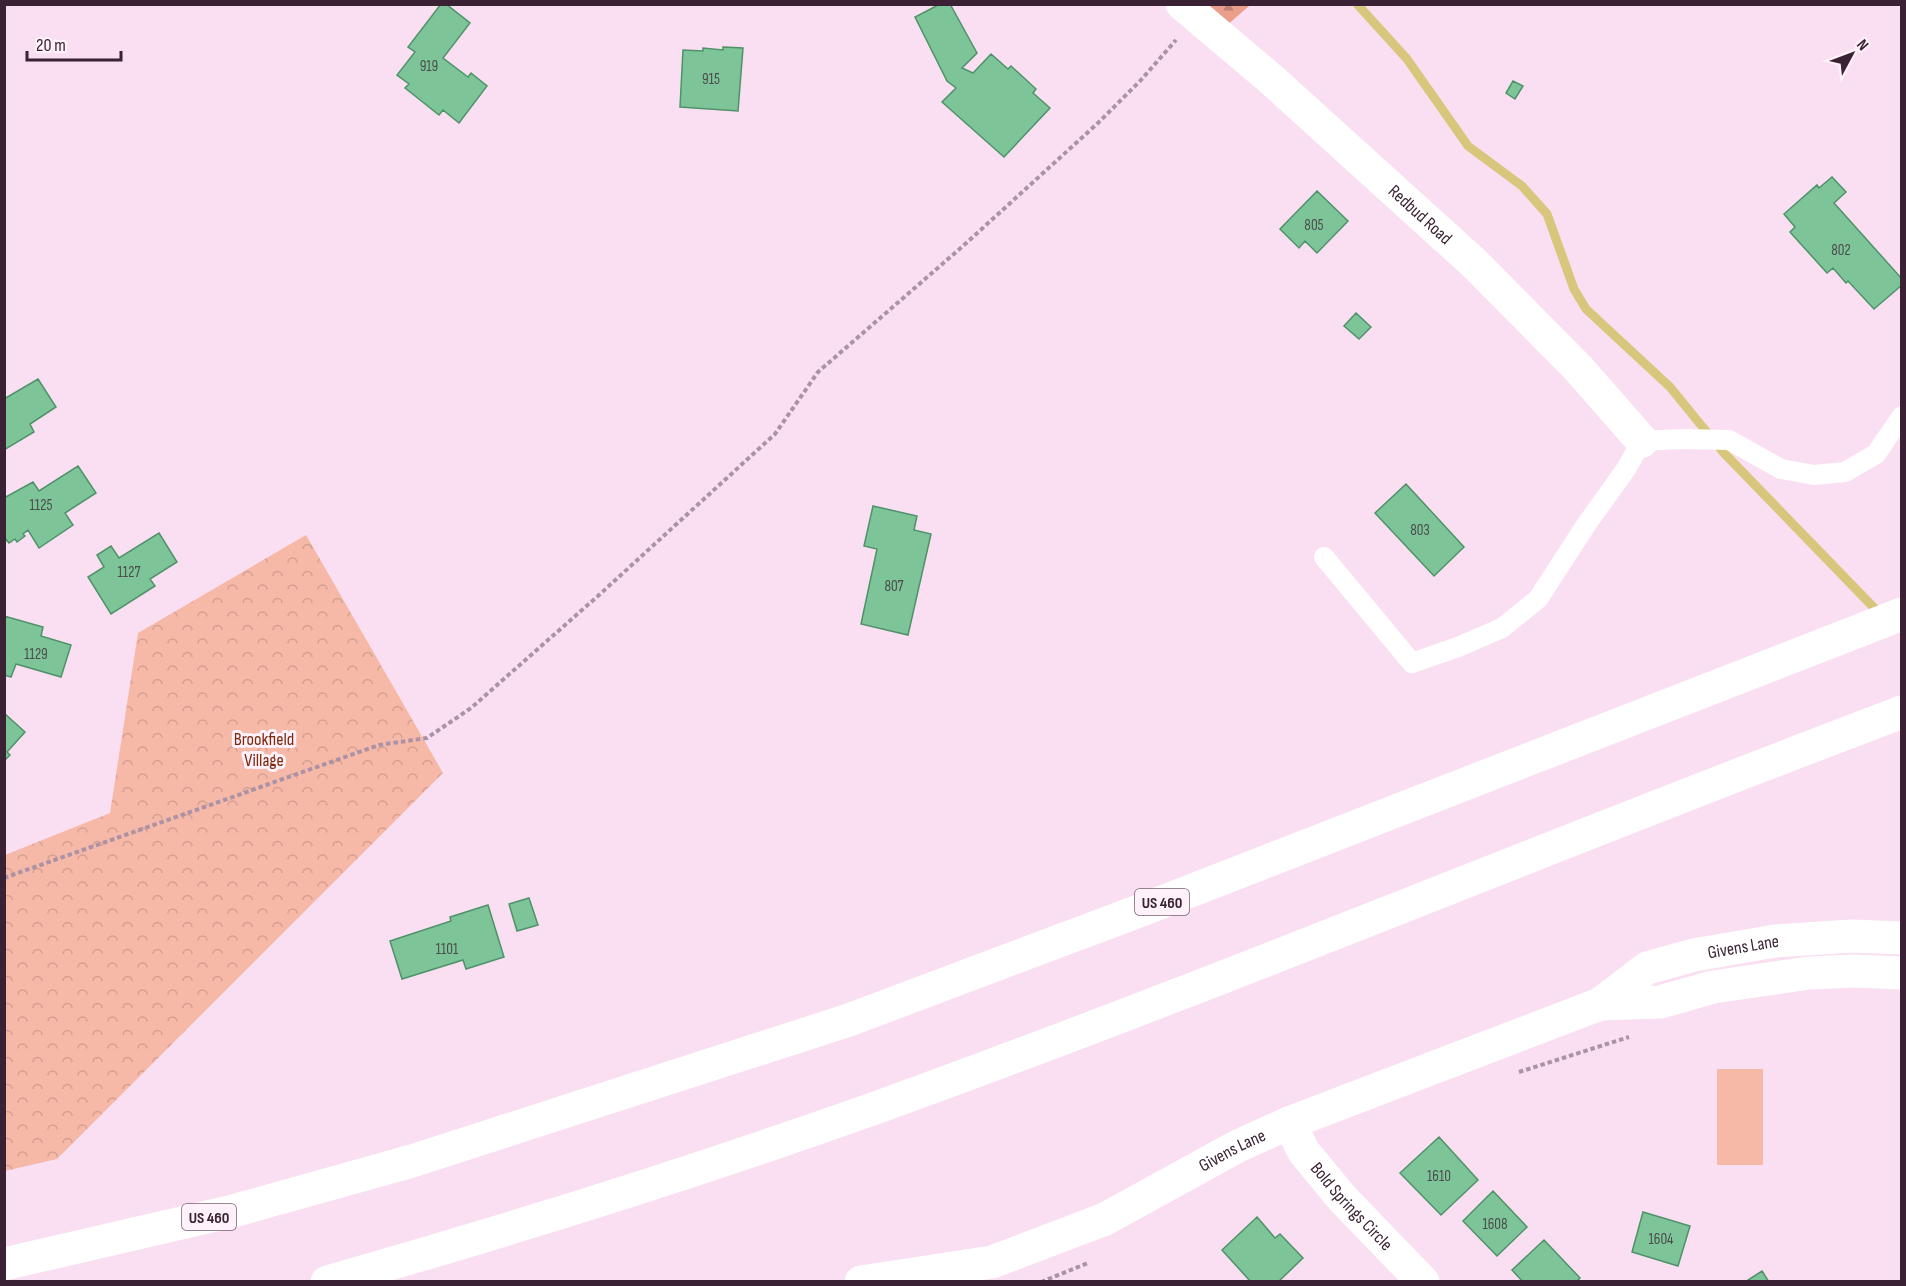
<svg xmlns="http://www.w3.org/2000/svg" width="1906" height="1286" font-family="'Sofia Sans Condensed',sans-serif">
<style>
.forest{fill:url(#forest-firs)}
.park{fill:url(#park-crowns)}
.pitch{fill:#f6b9a8}
.lines{fill:none;stroke-linecap:round;stroke-linejoin:round}
.stream{stroke:#d7c67c;stroke-width:9}
.building{fill:#7dc599;stroke:#4f926a;stroke-width:1.5}
.path{stroke:#ab92a4;stroke-width:4;stroke-dasharray:4.5 3;stroke-linecap:butt}
.service{stroke:#fff;stroke-width:20}
.minor{stroke:#fff;stroke-width:33}
.tertiary{stroke:#fff;stroke-width:33}
.motorway{stroke:#fff;stroke-width:33}
.labels{text-anchor:middle;stroke-width:6;stroke-linejoin:round;paint-order:stroke}
.number-label{font-size:15px;fill:#4b4b4d}
.shield{fill:#fef1fa;stroke:#75606f;stroke-width:1.5}
.shield-label{font-size:16px;font-weight:bold;fill:#3a2234}
.street-label{font-size:18px;fill:#3a2234;stroke:#fef1fa}
.park-label{font-size:18px;fill:#7e270b;stroke:#fef1fa}
</style>
<defs>
<pattern id="forest-firs" width="22" height="20" patternUnits="userSpaceOnUse" patternTransform="scale(1.5)"><rect width="22" height="20" fill="#ea9f8a"/><path d="M5 1l3.5 6h-7zM16 11l3.5 6h-7z" fill="#bf8172"/></pattern>
<pattern id="park-crowns" width="20" height="18" patternUnits="userSpaceOnUse" patternTransform="scale(1.5)"><rect width="20" height="18" fill="#f6b9a8"/><path d="M2 6a3 3 0 1 1 6 0M12 15a3 3 0 1 1 6 0" fill="none" stroke="#d49f91"/></pattern>
</defs>
<rect width="100%" height="100%" fill="#f9dff1"/>
<path class="forest" d="M 1200,5 L 1250,5 L 1225,27 Z"/>
<path class="park" d="M 306,535 L 443,773 L 57,1159 L 5,1171 L 5,855 L 110,813 L 138,633 Z"/>
<path class="pitch" d="M 1717,1069 L 1763,1069 L 1763,1165 L 1717,1165 Z"/>
<g class="lines">
<path class="stream" d="M 1357,4 L 1407,59 L 1468,146 L 1522,186 L 1547,214 L 1574,289 L 1586,309 L 1670,387 L 1723,452 L 1881,615"/>
</g>
<path class="building" d="M 441,4 L 446,4 L 470,23 L 443,58 L 468,77 L 471,73 L 487,86 L 459,123 L 443,110 L 439,115 L 405,88 L 409,84 L 397,75 L 415,52 L 408,47 Z
M 940,4 L 950,4 L 977,53 L 962,68 L 973,73 L 991,54 L 1008,69 L 1011,66 L 1036,89 L 1033,93 L 1050,108 L 1004,157 L 942,102 L 956,88 L 947,81 L 915,17 Z
M 723,47 L 743,48 L 738,111 L 680,107 L 683,50 L 703,51 L 703,48 L 723,50 Z
M 1513,81 L 1523,86 L 1515,99 L 1506,93 Z
M 1832,177 L 1846,192 L 1834,203 L 1902,279 L 1902,285 L 1874,309 L 1848,281 L 1846,283 L 1833,268 L 1827,273 L 1790,232 L 1795,227 L 1784,214 L 1817,185 L 1819,188 Z
M 1317,191 L 1348,221 L 1317,253 L 1305,241 L 1299,248 L 1280,229 Z
M 1356,313 L 1371,327 L 1359,339 L 1344,326 Z
M 38,379 L 56,407 L 30,424 L 34,432 L 4,450 L 4,399 Z
M 78,466 L 96,493 L 65,513 L 73,525 L 39,548 L 28,530 L 23,534 L 25,536 L 17,542 L 15,539 L 9,543 L 4,537 L 4,498 L 33,482 L 39,491 Z
M 1406,484 L 1464,547 L 1434,576 L 1375,513 Z
M 873,506 L 917,516 L 914,530 L 931,534 L 908,635 L 861,624 L 877,549 L 864,546 Z
M 159,533 L 177,562 L 150,579 L 155,586 L 111,614 L 88,577 L 104,567 L 97,555 L 111,546 L 119,558 Z
M 4,616 L 43,627 L 41,636 L 71,645 L 61,677 L 16,664 L 11,677 L 4,675 Z
M 4,713 L 25,732 L 7,752 L 10,755 L 4,761 Z
M 529,898 L 538,925 L 517,931 L 509,904 Z
M 488,905 L 504,957 L 466,969 L 463,960 L 402,979 L 390,941 L 451,921 L 450,917 Z
M 1439,1137 L 1478,1180 L 1441,1215 L 1400,1173 Z
M 1493,1191 L 1527,1227 L 1497,1256 L 1463,1221 Z
M 1643,1212 L 1690,1226 L 1678,1266 L 1632,1252 Z
M 1257,1217 L 1275,1238 L 1280,1234 L 1303,1258 L 1278,1282 L 1251,1282 L 1222,1250 Z
M 1544,1240 L 1580,1278 L 1576,1282 L 1523,1282 L 1512,1270 Z
M 1762,1271 L 1769,1282 L 1745,1282 Z"/>
<g class="lines">
<path class="path" d="M 4,878 L 379,745 L 427,738 L 471,708 L 599,595 L 775,434 L 818,372 L 963,246 L 1098,123 L 1141,80 L 1176,40
M 1519,1072 L 1629,1037
M 1041,1282 L 1088,1263"/>
<path class="service" d="M 1324,557 L 1412,663 L 1458,647 L 1502,628 L 1538,599 L 1586,525 L 1626,469 L 1642,441 L 1682,439 L 1729,440 L 1781,469 L 1814,475 L 1845,472 L 1876,454 L 1902,416"/>
<g class="minor">
<path id="s1" d="M 1182,4 L 1272,80 L 1475,264 L 1578,368 L 1642,441"/>
<path id="s2" d="M 1289,1123 L 1304,1152 L 1342,1198 L 1423,1282"/>
</g>
<g class="tertiary">
<path d="M 1600,1004 L 1660,1002 L 1713,987 L 1809,973 L 1853,971 L 1902,973"/>
<path id="s3" d="M 861,1282 L 992,1262 L 1105,1219 L 1238,1146 L 1289,1123 L 1600,1004 L 1647,968 L 1694,955 L 1775,941 L 1852,936 L 1902,938"/>
</g>
<path class="motorway" d="M 4,1264 L 233,1211 L 412,1161 L 849,1020 L 1139,911 L 1902,614
M 327,1282 C 514,1229 698,1171 881,1106 C 1224,982 1560,841 1902,712"/>
</g>
<g class="labels">
<g class="number-label">
<text x="429" y="71">919</text>
<text x="711" y="84">915</text>
<text x="1314" y="230">805</text>
<text x="1841" y="255">802</text>
<text x="41" y="510">1125</text>
<text x="1420" y="535">803</text>
<text x="129" y="577">1127</text>
<text x="894" y="591">807</text>
<text x="36" y="659">1129</text>
<text x="447" y="954">1101</text>
<text x="1439" y="1181">1610</text>
<text x="1495" y="1229">1608</text>
<text x="1661" y="1244">1604</text>
</g>
<g class="shield">
<rect x="1135" y="889" width="54" height="26" rx="4.5"/>
<rect x="182" y="1204" width="54" height="26" rx="4.5"/>
</g>
<g class="shield-label">
<text x="1162" y="908">US 460</text>
<text x="209" y="1223">US 460</text>
</g>
<g class="street-label">
<text dy="6" stroke="none"><textPath href="#s1" startOffset="318">Redbud Road</textPath></text>
<text dy="6" stroke="none"><textPath href="#s3" startOffset="952">Givens Lane</textPath></text>
<text dy="6" stroke="none"><textPath href="#s3" startOffset="398">Givens Lane</textPath></text>
<text dy="6" stroke="none"><textPath href="#s2" startOffset="105">Bold Springs Circle</textPath></text>
</g>
<g class="park-label">
<text x="264" y="745">Brookfield<tspan x="264" dy="21">Village</tspan></text>
</g>
</g>
<rect width="1906" height="1286" fill="none" stroke="#3a2234" stroke-width="12"/>
<g transform="translate(1852 54) rotate(49)" stroke="#fef1fa" stroke-width="4.5" paint-order="stroke">
<path d="M0-4.5L10 22L0 15L-10 22Z" fill="#3a2234"/>
<text y="-9" font-size="16" font-weight="bold" text-anchor="middle" fill="#3a2234">N</text>
</g>
<path d="M27 51v9h94v-9" fill="none" stroke="#3a2234" stroke-width="3"/>
<text x="36" y="51" font-size="18" fill="#3a2234" stroke="#fef1fa" stroke-width="4.5" paint-order="stroke">20 m</text>
</svg>
